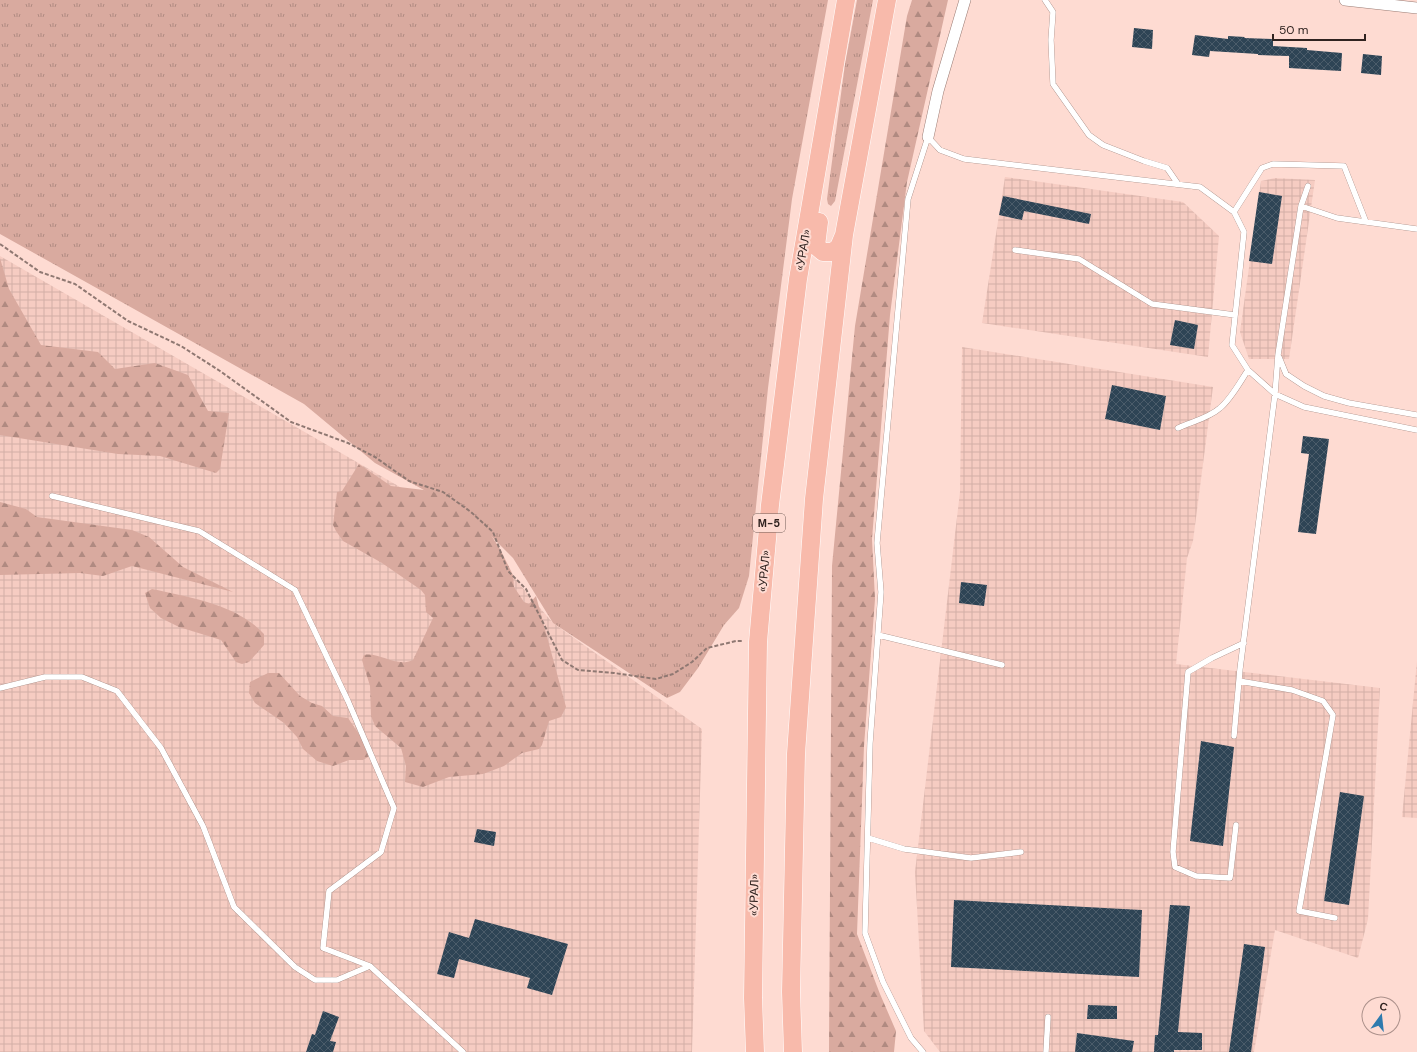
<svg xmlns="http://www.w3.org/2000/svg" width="1417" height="1052" font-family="'DM Sans',sans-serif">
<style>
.industrial{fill:url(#industrial-grid)}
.grass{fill:url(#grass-tufts)}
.forest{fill:url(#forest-firs)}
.building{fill:url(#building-cross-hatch)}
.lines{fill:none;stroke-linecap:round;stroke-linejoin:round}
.service-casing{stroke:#9a7b73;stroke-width:6}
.minor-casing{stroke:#9a7b73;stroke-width:12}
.primary-casing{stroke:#fff;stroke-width:19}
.path{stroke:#8f7872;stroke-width:2;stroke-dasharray:4 2;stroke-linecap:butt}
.service{stroke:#fff;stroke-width:5.5}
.minor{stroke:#fff;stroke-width:11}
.primary{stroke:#f8baab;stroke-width:18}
.labels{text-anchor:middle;stroke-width:4;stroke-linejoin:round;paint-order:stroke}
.shield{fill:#fedbd2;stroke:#6e5a55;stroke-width:1}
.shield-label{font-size:11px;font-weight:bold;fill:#302320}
.street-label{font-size:12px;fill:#302320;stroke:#fedbd2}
</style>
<defs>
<pattern id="industrial-grid" width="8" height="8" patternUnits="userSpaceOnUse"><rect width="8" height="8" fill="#f6ccc2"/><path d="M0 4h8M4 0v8" fill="none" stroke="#d3afa6"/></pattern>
<pattern id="grass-tufts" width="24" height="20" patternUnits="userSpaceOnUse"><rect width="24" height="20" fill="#d9aa9f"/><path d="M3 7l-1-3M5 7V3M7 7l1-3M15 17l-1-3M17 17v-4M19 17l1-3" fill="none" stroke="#b08a81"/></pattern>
<pattern id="forest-firs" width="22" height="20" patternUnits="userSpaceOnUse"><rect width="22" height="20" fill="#d9aa9f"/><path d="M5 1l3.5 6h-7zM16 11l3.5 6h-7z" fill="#b08a81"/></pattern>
<pattern id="building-cross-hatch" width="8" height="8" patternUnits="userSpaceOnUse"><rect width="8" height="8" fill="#2e4455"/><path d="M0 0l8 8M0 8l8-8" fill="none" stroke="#4b5c6a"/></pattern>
</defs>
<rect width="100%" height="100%" fill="#fedbd2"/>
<path class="industrial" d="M 1005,177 L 1183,202 L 1219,236 L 1208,357 L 982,323 Z
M 1275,178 L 1315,180 L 1289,359 L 1249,359 L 1240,332 L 1261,181 Z
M 0,256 L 471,528 L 553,623 L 702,729 L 692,1052 L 0,1052 Z
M 962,347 L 1213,387 L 1193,541 L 1187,558 L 1176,664 L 1380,688 L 1368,919 L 1358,958 L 1275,930 L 1254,1052 L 940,1052 L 924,1031 L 915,872 L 960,492 Z
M 1417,661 L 1417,818 L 1402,817 Z"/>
<path class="grass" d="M 0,0 L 828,0 L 792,199 L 768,388 L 749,576 L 739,608 L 724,625 L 698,668 L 680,692 L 667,698 L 553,623 L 513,558 L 471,516 L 375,463 L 304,404 L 0,234 Z
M 857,0 L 873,0 L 835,201 L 831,206 L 828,204 L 827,199 L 845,64 Z"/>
<path class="forest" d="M 912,0 L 948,0 L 907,182 L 890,315 L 872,539 L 875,599 L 864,746 L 857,934 L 880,994 L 896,1031 L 894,1052 L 829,1052 L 832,566 L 855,326 L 907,16 Z
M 0,258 L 9,289 L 41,345 L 98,352 L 115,369 L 155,363 L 188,375 L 208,411 L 229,413 L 220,469 L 216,473 L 160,456 L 118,454 L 0,435 Z
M 359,464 L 391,486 L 432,491 L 452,503 L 464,505 L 483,523 L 500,549 L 513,575 L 514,587 L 524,602 L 529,604 L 536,596 L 566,707 L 561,717 L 549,721 L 542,745 L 539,749 L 522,753 L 504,766 L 483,774 L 449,777 L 423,787 L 405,782 L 406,766 L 401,748 L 375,726 L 371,716 L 370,686 L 362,660 L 364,655 C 380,652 396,668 413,660 L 433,618 L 426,612 L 425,595 L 421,590 L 382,563 L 343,541 L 336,531 L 333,525 L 337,492 L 342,491 Z
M 0,502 L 26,509 L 37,517 L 132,530 L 149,537 L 183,567 L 233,592 L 132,566 L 103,576 L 80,573 L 0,575 Z
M 152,589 C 189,597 238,605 264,634 L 264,645 L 249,662 L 242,664 L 236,662 L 221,640 L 179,627 L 161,618 L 150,608 L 145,593 Z
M 268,673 L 279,673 L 300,696 L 312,703 L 322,706 L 333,716 L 348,718 L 367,746 L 368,757 L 363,760 L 349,760 L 333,766 L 317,761 L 303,749 L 297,737 L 284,723 L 255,703 L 249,693 L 250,682 Z"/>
<path class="building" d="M 1134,28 L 1153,30 L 1152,49 L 1132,47 Z
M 1195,35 L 1228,39 L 1228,36 L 1245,37 L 1244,38 L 1273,39 L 1273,46 L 1307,48 L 1307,50 L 1342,53 L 1341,71 L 1289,68 L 1289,56 L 1258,55 L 1258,54 L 1210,51 L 1209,57 L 1192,55 Z
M 1363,54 L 1382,56 L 1381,75 L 1361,73 Z
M 1259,192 L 1282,196 L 1272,264 L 1249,261 Z
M 1003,196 L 1091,214 L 1089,224 L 1024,211 L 1022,220 L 999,215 Z
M 1175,320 L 1198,325 L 1194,349 L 1170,345 Z
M 1112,385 L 1166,396 L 1160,430 L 1105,419 Z
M 1303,436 L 1329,439 L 1316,534 L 1298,532 L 1309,454 L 1301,453 Z
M 961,582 L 987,585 L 984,606 L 959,603 Z
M 1201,741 L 1234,747 L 1223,846 L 1190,841 Z
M 1340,792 L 1364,796 L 1349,905 L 1324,901 Z
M 477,829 L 496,832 L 494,846 L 474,842 Z
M 954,900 L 1142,910 L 1139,977 L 951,967 Z
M 1170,905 L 1190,906 L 1178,1032 L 1202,1033 L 1202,1050 L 1174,1050 L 1174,1052 L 1154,1052 L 1155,1035 L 1158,1035 Z
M 475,919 L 568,944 L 552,995 L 527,988 L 530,978 L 459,959 L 454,978 L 437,974 L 449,932 L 469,938 Z
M 1244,944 L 1265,947 L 1251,1052 L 1229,1052 Z
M 1088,1005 L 1117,1006 L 1117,1019 L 1087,1019 Z
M 323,1011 L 339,1017 L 330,1041 L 336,1042 L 333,1052 L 306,1052 L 312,1034 L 315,1035 Z
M 1077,1033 L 1134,1041 L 1132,1052 L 1075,1052 Z"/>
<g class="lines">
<defs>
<path id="service" d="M 1045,0 L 1053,12 L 1051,40 L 1053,84 L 1089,135 L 1103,145 L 1144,161 L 1167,168 L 1178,184
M 1308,186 L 1301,206 L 1337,218 L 1417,229
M 1234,212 L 1262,168 L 1273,164 L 1344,166 L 1366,222
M 1015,250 L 1079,259 L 1152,304 L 1235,315
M 1279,357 L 1286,374 L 1304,386 L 1324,396 L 1349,403 L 1417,415
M 1178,428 C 1191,422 1209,418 1220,408 C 1231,399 1240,382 1248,370
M 52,496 L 199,531 L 295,590 L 348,701 L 394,808 L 381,852 L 329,891 L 323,948 L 370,966
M 878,635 L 1002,665
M 1239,681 L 1292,690 L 1323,701 L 1333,715 L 1299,911 L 1335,918
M 0,688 L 45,677 L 82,677 L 117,691 L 161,748 L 203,826 L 234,907 L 295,967 L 315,980 L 337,980 L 370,966 L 463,1052
M 1234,736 L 1240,669 L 1275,394 L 1278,355 L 1301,206
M 1236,825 L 1230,878 L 1196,876 L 1175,867 L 1173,852 L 1188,672 L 1212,658 L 1244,643
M 868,838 L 904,849 L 971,858 L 1021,852
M 923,1052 L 911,1038 L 883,982 L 865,933 L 870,743 L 881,592 L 877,543 L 908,199 L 928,137 L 940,150 L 964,159 L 1200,187 L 1234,212 L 1244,232 L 1232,345 L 1248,370 L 1275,394 L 1304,407 L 1417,430
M 1046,1052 L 1048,1017"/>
<path id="minor" d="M 1345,0 L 1417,8
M 928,137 L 938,91 L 965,0"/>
<path id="primary" d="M 819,222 L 816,246 L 823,252 L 833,252 L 839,247 L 844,235
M 755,1052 L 753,998 L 758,642 L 770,505 L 798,279 L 846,0
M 793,1052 L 791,992 L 796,754 L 814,499 L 844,235 L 887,0"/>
</defs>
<use href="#service" class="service-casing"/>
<use href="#minor" class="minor-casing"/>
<use href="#primary" class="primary-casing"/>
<path class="path" d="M 0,244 L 40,272 L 75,284 L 128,321 L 181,346 L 220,371 L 291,422 L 348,443 L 375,457 L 409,481 L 443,492 L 471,512 L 493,532 L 508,571 L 526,589 L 562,660 L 578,670 L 614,673 L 656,679 L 673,674 L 692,662 L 707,648 L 736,641 L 743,641"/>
<use href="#service" class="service"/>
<use href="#minor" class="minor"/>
<use href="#primary" class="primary"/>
</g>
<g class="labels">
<rect class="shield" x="753" y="514" width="32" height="18" rx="3"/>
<g class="shield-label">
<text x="769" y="527">М-5</text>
</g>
<g class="street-label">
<text transform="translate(803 250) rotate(-80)" y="4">«УРАЛ»</text>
<text transform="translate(764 571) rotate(-85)" y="4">«УРАЛ»</text>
<text transform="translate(754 895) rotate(-89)" y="4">«УРАЛ»</text>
</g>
</g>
<g transform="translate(1381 1016) rotate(15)"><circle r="19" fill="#fedbd2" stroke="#ac918b"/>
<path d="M0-3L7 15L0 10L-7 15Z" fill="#2f7bae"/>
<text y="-6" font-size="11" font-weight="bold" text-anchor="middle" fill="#302320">С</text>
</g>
<path d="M1273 34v6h92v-6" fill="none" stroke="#302320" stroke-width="2"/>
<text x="1279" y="34" font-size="12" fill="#302320" stroke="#fedbd2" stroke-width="3" paint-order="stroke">50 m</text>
</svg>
